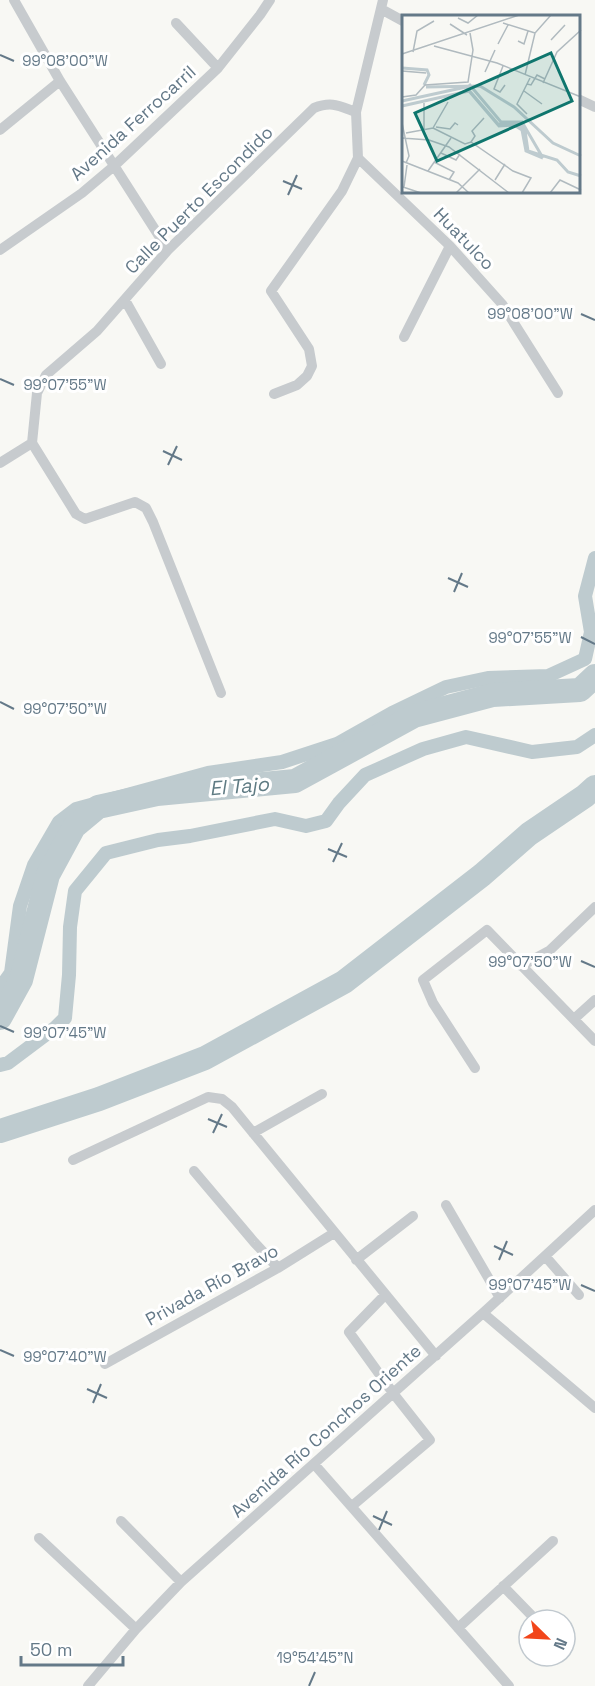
<svg xmlns="http://www.w3.org/2000/svg" width="595" height="1686" font-family="'Space Grotesk',sans-serif">
<style>
.lines{fill:none;stroke-linecap:round;stroke-linejoin:round}
.canal{stroke:#becbcf;stroke-width:14}
.river{stroke:#becbcf;stroke-width:24}
.minor{stroke:#c7cbce;stroke-width:10}
.ticks{fill:none;stroke:#647988;stroke-width:2}
.labels{text-anchor:middle;stroke-width:6;stroke-linejoin:round;paint-order:stroke}
.street-label{font-size:18px;fill:#647988;stroke:#fff}
.water-label{font-size:20px;font-style:italic;fill:#5f7b83;stroke:#fff}
.inset-river{fill:none;stroke:#becbcf;stroke-width:3}
.inset-road{fill:none;stroke:#b0babf;stroke-width:1.5}
.view{fill:#0f766e;fill-opacity:0.15;stroke:#0f766e;stroke-width:3}
.inset-edge{fill:none;stroke:#647988;stroke-width:3}
.ticks-label{font-size:15px;text-anchor:middle;fill:#647988;stroke:#fff;stroke-width:6;stroke-linejoin:round;paint-order:stroke}
</style>
<rect width="100%" height="100%" fill="#f8f8f4"/>
<g class="lines">
<path class="canal" d="M 0,988 L 11,973 L 20,906 L 34,865 L 59,822 L 76,809 L 208,773 L 282,762 L 337,744 L 392,713 L 446,687 L 488,678 L 548,676 L 585,659 L 591,632 L 585,596 L 595,558
M 0,1065 L 8,1063 L 56,1027 L 65,1018 L 69,975 L 70,927 L 75,891 L 106,853 L 158,840 L 190,836 L 275,819 L 306,826 L 326,821 L 339,803 L 365,775 L 423,749 L 466,737 L 532,752 L 577,747 L 595,735"/>
<path class="river" d="M 0,1018 L 21,980 L 48,875 L 74,827 L 98,807 L 157,794 L 295,781 L 414,716 L 493,695 L 580,690 L 595,676
M 0,1131 L 99,1099 L 205,1058 L 344,982 L 482,875 L 529,834 L 585,796 L 595,787"/>
<path class="minor" d="M 14,0 L 60,81 L 168,250
M 383,0 L 356,112 L 358,158 L 450,246 L 502,304 L 558,393
M 381,9 L 403,21
M 176,23 L 218,68
M 578,99 L 595,107
M 0,130 L 60,81
M 0,250 L 82,193 L 114,166 L 218,68 L 260,15 L 270,0
M 125,300 L 161,364
M 404,337 L 450,246
M 274,394 L 297,385 L 307,376 L 312,366 L 309,349 L 271,291 L 342,191 L 358,158
M 32,443 L 76,514 L 85,519 L 135,502 L 146,508 L 153,522 L 221,693
M 0,463 L 32,443 L 37,393 L 46,375 L 97,331 L 168,250 L 314,108 C 332,101 339,106 356,112
M 521,966 L 549,951 L 595,907
M 574,1019 L 595,1000
M 475,1068 L 433,1003 L 423,980 L 487,930 L 595,1041
M 253,1133 L 322,1094
M 73,1160 L 208,1097 L 222,1099 L 232,1107 L 436,1356
M 194,1171 L 254,1242 L 278,1268
M 446,1205 L 500,1298
M 545,1256 L 579,1295
M 356,1260 L 413,1216
M 483,1313 L 595,1408
M 105,1364 L 278,1268 L 334,1233
M 314,1464 L 509,1686
M 352,1506 L 430,1440 L 393,1393 L 349,1332 L 385,1295
M 121,1521 L 181,1582
M 39,1538 L 136,1629
M 503,1586 L 536,1620
M 458,1628 L 553,1541
M 88,1686 L 136,1629 L 181,1582 L 483,1313 L 595,1210"/>
</g>
<path class="ticks" d="M 0,55 L 14,61M 283,181 L 302,189M 288,195 L 297,175M 581,314 L 595,320M 0,379 L 14,385M 163,451 L 182,460M 168,465 L 177,446M 448,578 L 468,587M 454,592 L 462,573M 581,637 L 595,644M 0,702 L 14,709M 328,849 L 347,857M 333,862 L 342,843M 581,961 L 595,967M 0,1026 L 14,1032M 208,1119 L 227,1127M 213,1133 L 222,1114M 494,1246 L 513,1255M 499,1260 L 507,1241M 581,1285 L 595,1291M 0,1350 L 14,1356M 87,1389 L 107,1398M 93,1403 L 101,1384M 373,1516 L 392,1525M 379,1530 L 387,1511M 309,1686 L 315,1672"/>
<g class="labels">
<g class="street-label">
<text transform="translate(133 123) rotate(-42)" y="6">Avenida Ferrocarril</text>
<text transform="translate(199 200) rotate(-45)" y="6">Calle Puerto Escondido</text>
<text transform="translate(464 239) rotate(46)" y="6">Huatulco</text>
<text transform="translate(212 1285) rotate(-29)" y="6">Privada Río Bravo</text>
<text transform="translate(326 1431) rotate(-42)" y="6">Avenida Río Conchos Oriente</text>
</g>
<g class="water-label">
<text transform="translate(239 786) rotate(-5)" y="7">El Tajo</text>
</g>
</g>
<g transform="translate(402 15)">
<rect width="178" height="178" fill="#f8f8f4"/>
<path class="inset-river" d="M 0,53 L 25,55 L 27,60 L 22,70M 67,69 L 99,107 L 120,107 L 141,143M 24,72 L 78,71 L 112,92 L 151,128 L 179,141M 0,86 L 64,72 L 96,109 L 118,110 L 123,116 L 126,136 L 155,145 L 166,157 L 179,161M 0,91 L 67,76 L 97,111 L 112,110 L 120,115 L 124,136 L 141,143"/>
<path class="inset-road" d="M 56,3 L 66,8 L 76,0M 101,8 L 133,18M 48,9 L 65,20M 149,25 L 163,10M 116,26 L 122,29 L 126,16M 96,29 L 106,10M 32,31 L 95,48 L 179,82M 11,37 L 15,16 L 32,6M 0,39 L 117,0M 101,51 L 92,74 L 98,77 L 103,70M 0,56 L 24,58M 83,57 L 93,35M 123,60 L 133,18 L 149,0M 141,68 L 155,37 L 179,15M 125,69 L 129,70 L 135,60 L 143,64M 122,76 L 140,89M 0,82 L 14,80 L 23,70 L 66,67 L 71,35 L 68,18M 125,99 L 115,89 L 128,63M 0,108 L 7,141 L 4,148M 34,112 L 48,114 L 53,108 L 56,110M 31,113 L 63,129 L 69,127 L 111,156 L 129,163 L 120,178M 31,113 L 46,87M 22,115 L 22,88M 4,118 L 31,113M 0,123 L 27,125 L 47,132 L 107,178M 69,127 L 73,121 L 70,116 L 82,103M 39,138 L 54,145 L 58,139M 0,146 L 56,168 L 67,178M 32,147 L 52,157 L 47,165M 26,156 L 49,123M 93,165 L 103,149M 1,172 L 19,178M 2,172 L 5,150M 54,178 L 78,154M 148,178 L 158,165 L 179,175"/>
<path class="view" d="M 149,38 L 170,86 L 35,146 L 13,98 Z"/>
<rect width="178" height="178" class="inset-edge"/>
</g>
<g class="ticks-label">
<text x="65" y="66">99°08'00"W</text>
<text x="530" y="319">99°08'00"W</text>
<text x="65" y="390">99°07'55"W</text>
<text x="530" y="643">99°07'55"W</text>
<text x="65" y="714">99°07'50"W</text>
<text x="530" y="967">99°07'50"W</text>
<text x="65" y="1038">99°07'45"W</text>
<text x="530" y="1290">99°07'45"W</text>
<text x="65" y="1362">99°07'40"W</text>
<text x="315" y="1663">19°54'45"N</text>
</g>
<g transform="translate(547 1638) rotate(114)"><circle r="28" fill="#ffffff" stroke="#c1c9cf" stroke-width="1.5"/>
<path d="M0-4.5L10 22L0 15L-10 22Z" fill="#f2451a"/>
<text y="-9" font-size="16" font-weight="bold" text-anchor="middle" fill="#647988">N</text>
</g>
<path d="M21 1656v9h102v-9" fill="none" stroke="#647988" stroke-width="3"/>
<text x="30" y="1656" font-size="18" fill="#647988" stroke="#ffffff" stroke-width="4.5" paint-order="stroke">50 m</text>
</svg>
